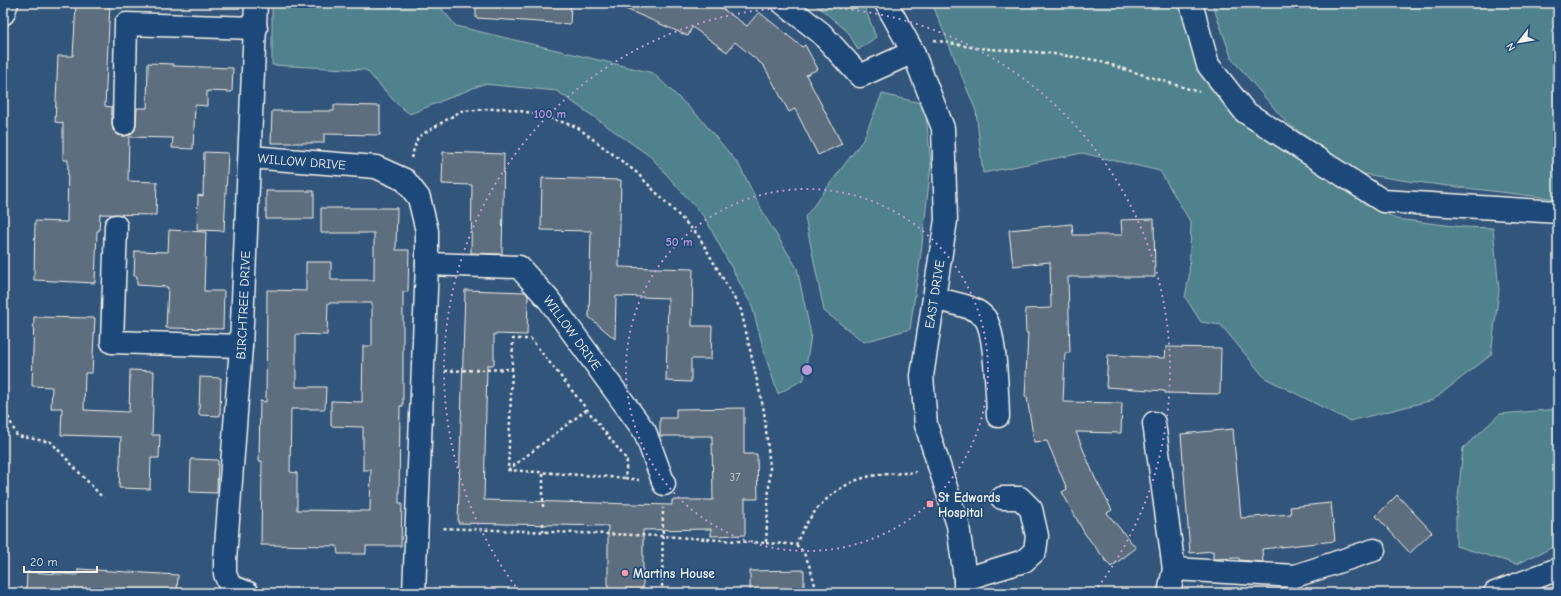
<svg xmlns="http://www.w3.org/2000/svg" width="1561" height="596" font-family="'Comic Neue',sans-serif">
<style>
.green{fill:#50828d;stroke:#a2baba}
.building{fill:#5d6e7e;stroke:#f4f1e8;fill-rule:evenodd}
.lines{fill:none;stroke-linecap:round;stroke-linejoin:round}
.minor-casing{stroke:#f4f1e8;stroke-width:25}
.path{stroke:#f4f1e8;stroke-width:2.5;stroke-dasharray:3 3;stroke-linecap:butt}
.minor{stroke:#1f4a7a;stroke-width:22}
.ring{fill:none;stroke:#be98d6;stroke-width:2;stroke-dasharray:2 4}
.poi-dot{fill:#ff9aa2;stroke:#1f4a7a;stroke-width:1.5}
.labels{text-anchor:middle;stroke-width:3.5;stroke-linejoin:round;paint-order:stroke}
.number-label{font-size:11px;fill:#ced0ce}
.street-label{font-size:13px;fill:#f4f1e8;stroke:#1f4a7a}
.poi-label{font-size:13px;font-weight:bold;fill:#f4f1e8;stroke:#1f4a7a;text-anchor:start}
.centre{fill:#be98d6;stroke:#1f4a7a;stroke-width:2}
.ring-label{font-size:12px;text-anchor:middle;font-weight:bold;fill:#be98d6;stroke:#1f4a7a;stroke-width:3.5;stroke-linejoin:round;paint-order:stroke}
</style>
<rect width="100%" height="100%" fill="#32557b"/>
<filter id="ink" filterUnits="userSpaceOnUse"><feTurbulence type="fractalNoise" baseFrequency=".025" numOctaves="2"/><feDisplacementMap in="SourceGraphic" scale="8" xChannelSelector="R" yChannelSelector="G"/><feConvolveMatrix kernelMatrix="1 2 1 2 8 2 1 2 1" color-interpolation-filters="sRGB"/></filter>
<g filter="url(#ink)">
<path class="green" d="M 272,3 L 437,3 L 456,26 L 653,73 L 700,118 L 739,165 L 766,218 L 797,268 L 811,335 L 804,379 L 778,394 L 765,355 L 752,306 L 705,218 L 651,157 L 557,91 L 483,84 L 410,114 L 397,104 L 366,70 L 272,65 Z
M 814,3 L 863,3 L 876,37 L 858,50 L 848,32 Z
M 932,3 L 1185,3 L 1236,117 L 1333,182 L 1396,219 L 1463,227 L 1493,228 L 1499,290 L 1491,355 L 1433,400 L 1350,421 L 1265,378 L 1221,325 L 1201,322 L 1185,297 L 1189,277 L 1191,223 L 1160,171 L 1082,153 L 983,173 L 976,111 Z
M 1212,3 L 1558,3 L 1558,199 L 1408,181 L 1357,173 L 1286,122 L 1232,59 Z
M 882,94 L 925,104 L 931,165 L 921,253 L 910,329 L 864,342 L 824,311 L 805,217 L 863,140 Z
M 1558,409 L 1558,545 L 1516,564 L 1456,546 L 1456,518 L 1463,448 L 1500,414 Z"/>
<path class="building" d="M 87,3 L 110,3 L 105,106 L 112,107 L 112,124 L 113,130 L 118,135 L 124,136 L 130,135 L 135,130 L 136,125 L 137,108 L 147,108 L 148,63 L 173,64 L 173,66 L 233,68 L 232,92 L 207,91 L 207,106 L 195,105 L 193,149 L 172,148 L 173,138 L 129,137 L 128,181 L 157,182 L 156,215 L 100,214 L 99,231 L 97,231 L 95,283 L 34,280 L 35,221 L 67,222 L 68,160 L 63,160 L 63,123 L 55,122 L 58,56 L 73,56 L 76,5 L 87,6 Z
M 476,3 L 571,3 L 570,24 L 476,18 Z
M 612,3 L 714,3 L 747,26 L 759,12 L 802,47 L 805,45 L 818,69 L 806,75 L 842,144 L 818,155 L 795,109 L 789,112 L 764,66 L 735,42 L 727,52 L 692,27 L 688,36 Z
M 334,105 L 380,106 L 380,135 L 324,134 L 324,143 L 271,143 L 272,111 L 334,111 Z
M 204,152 L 228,153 L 224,231 L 197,230 L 198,195 L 203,196 Z
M 443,152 L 504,154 L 502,254 L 471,253 L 472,185 L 442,184 Z
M 542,178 L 621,180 L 619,267 L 693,269 L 692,326 L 712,326 L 711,359 L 691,359 L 691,382 L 666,381 L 668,298 L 616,296 L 615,339 L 589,317 L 591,231 L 541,230 Z
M 266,191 L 314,191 L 314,219 L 266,219 Z
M 321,208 L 397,208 L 396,250 L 409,250 L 408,292 L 403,292 L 403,406 L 400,406 L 399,503 L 402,503 L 401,546 L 366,546 L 366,554 L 338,554 L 337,546 L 261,545 L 262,461 L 259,461 L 260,401 L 266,402 L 267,290 L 306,291 L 306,262 L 331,262 L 331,280 L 374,280 L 374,233 L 321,233 ZM 328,303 L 372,303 L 372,346 L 363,346 L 362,402 L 331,401 L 331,426 L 363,427 L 363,470 L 371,470 L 370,511 L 297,510 L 297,473 L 290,472 L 291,409 L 325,409 L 326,387 L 296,387 L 296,334 L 327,335 Z
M 1154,219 L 1155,277 L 1068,277 L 1070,353 L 1065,353 L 1063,402 L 1122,403 L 1121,433 L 1076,432 L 1095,478 L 1112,510 L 1107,513 L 1136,548 L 1111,567 L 1085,534 L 1062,492 L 1067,489 L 1047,441 L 1034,442 L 1027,397 L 1025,397 L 1028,333 L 1026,333 L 1025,309 L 1051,308 L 1050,262 L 1013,266 L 1009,230 L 1072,224 L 1073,235 L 1122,235 L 1121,220 Z
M 169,230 L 206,232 L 204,291 L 224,291 L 223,329 L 166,328 L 168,287 L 137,285 L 137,276 L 134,276 L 135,251 L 168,252 Z
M 465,290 L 525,292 L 528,296 L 527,335 L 494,334 L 494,365 L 487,365 L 484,500 L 672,505 L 672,500 L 713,500 L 712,436 L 660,436 L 660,418 L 676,418 L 676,409 L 744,408 L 744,454 L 757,454 L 758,499 L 745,499 L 745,535 L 711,536 L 711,529 L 643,530 L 643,593 L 608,593 L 608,526 L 458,523 Z
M 34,317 L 95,318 L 92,373 L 85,373 L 84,410 L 129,412 L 130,370 L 154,371 L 152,435 L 160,435 L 159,458 L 151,458 L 150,489 L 119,488 L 121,437 L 61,435 L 62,408 L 51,408 L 52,387 L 32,386 Z
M 1166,347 L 1221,348 L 1220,394 L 1165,393 L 1165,391 L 1106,387 L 1108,355 L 1165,358 Z
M 200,377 L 221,378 L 220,416 L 199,415 Z
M 1233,429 L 1241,518 L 1291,514 L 1290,507 L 1331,503 L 1335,541 L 1262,549 L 1263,562 L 1239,560 L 1239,558 L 1213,559 L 1213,551 L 1190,553 L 1181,434 Z
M 191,459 L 218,460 L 217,493 L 190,492 Z
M 1397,495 L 1432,532 L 1410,553 L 1376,516 Z
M 78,569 L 178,575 L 177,593 L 26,593 L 27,572 L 78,575 Z
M 804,570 L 804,593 L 750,593 L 750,571 Z"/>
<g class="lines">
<defs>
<g id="minor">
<path d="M 783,3 L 821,33 L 860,76 L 913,52"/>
<path d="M 886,3 L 913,52 L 943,128 L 946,220 L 922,376 L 926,425 L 958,525 L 965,579 L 965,593"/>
<path d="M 1191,3 L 1208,65 L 1245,112 L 1383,201 L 1558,212"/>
<path d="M 3,14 L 7,3"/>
<path d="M 124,124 L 126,24 L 256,28"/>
<path id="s1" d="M 250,157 L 376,167 L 405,180 L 419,198 L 427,231 L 427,264 L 414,593"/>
<path d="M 116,226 L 112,342 L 241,346"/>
<path id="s2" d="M 427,264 L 519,267 L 549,300 L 645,432 L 664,484"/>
<path d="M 934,298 C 949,303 975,305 985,318 C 996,333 997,396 998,416"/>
<path d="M 1154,423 L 1174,569 L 1169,593"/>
<path d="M 1174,569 L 1295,576 L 1374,550"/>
<path d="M 965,579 L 1024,561 L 1035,551 L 1037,536 L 1031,509 L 1020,498 L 1002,498"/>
<path id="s3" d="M 248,593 L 230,586 L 225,574 L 225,560 L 241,346 L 256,3"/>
<path d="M 1495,593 L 1558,569"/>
</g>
</defs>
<use href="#minor" class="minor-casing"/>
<path class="path" d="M 934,40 L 976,48 L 1048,53 L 1095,60 L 1199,92
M 411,158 L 418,137 L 461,111 L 503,108 L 538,114 L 577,127 L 636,172 L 698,235 L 741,310 L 764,411 L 770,468 L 766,543 L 662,536 L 440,528
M 445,371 L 512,369 L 513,339 L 531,339 L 627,460 L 625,478 L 508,470 L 512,369
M 3,406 L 17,436 L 51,442 L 103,498
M 508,470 L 586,410
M 625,478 L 639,480
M 543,507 L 543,473
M 543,532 L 543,520
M 766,543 C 775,544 787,543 795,545 C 807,548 814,582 817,593
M 796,545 C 807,514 834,485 867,477 C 882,473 900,474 916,472
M 662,593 L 663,508"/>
<use href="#minor" class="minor"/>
</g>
</g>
<g class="ring">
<circle cx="807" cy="370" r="181"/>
<path d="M519 591A363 363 0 1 1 1095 591"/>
</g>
<g class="poi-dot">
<rect x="926" y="500" width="8" height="8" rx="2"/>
<circle cx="625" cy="573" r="4"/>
</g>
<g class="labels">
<g class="number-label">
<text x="735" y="481">37</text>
</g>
<g class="street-label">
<text dy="5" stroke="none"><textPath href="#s1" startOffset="52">WILLOW DRIVE</textPath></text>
<text transform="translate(934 294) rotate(-81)" y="5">EAST DRIVE</text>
<text dy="5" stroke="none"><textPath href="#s3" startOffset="302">BIRCHTREE DRIVE</textPath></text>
<text dy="5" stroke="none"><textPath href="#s2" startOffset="177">WILLOW DRIVE</textPath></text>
</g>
<g class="poi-label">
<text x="938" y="502">St Edwards<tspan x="938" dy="15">Hospital</tspan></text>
<text x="633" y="578">Martins House</text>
</g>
</g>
<circle cx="807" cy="370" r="6" class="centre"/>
<g class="ring-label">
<text x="550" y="118">100 m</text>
<text x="679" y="246">50 m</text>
</g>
<rect width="1561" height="596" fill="none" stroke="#1f4a7a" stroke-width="16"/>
<rect x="8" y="8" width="1545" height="580" fill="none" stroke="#f4f1e8" stroke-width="1.5" filter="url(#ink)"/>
<g transform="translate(1519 42) rotate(239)" stroke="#1f4a7a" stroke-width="3" paint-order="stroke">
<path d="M0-3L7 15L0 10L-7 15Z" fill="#f4f1e8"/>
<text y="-6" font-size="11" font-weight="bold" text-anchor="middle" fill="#f4f1e8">N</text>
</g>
<path d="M24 566v6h73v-6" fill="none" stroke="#f4f1e8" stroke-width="2"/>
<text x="30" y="566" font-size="12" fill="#f4f1e8" stroke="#1f4a7a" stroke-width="3" paint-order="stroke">20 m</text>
</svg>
